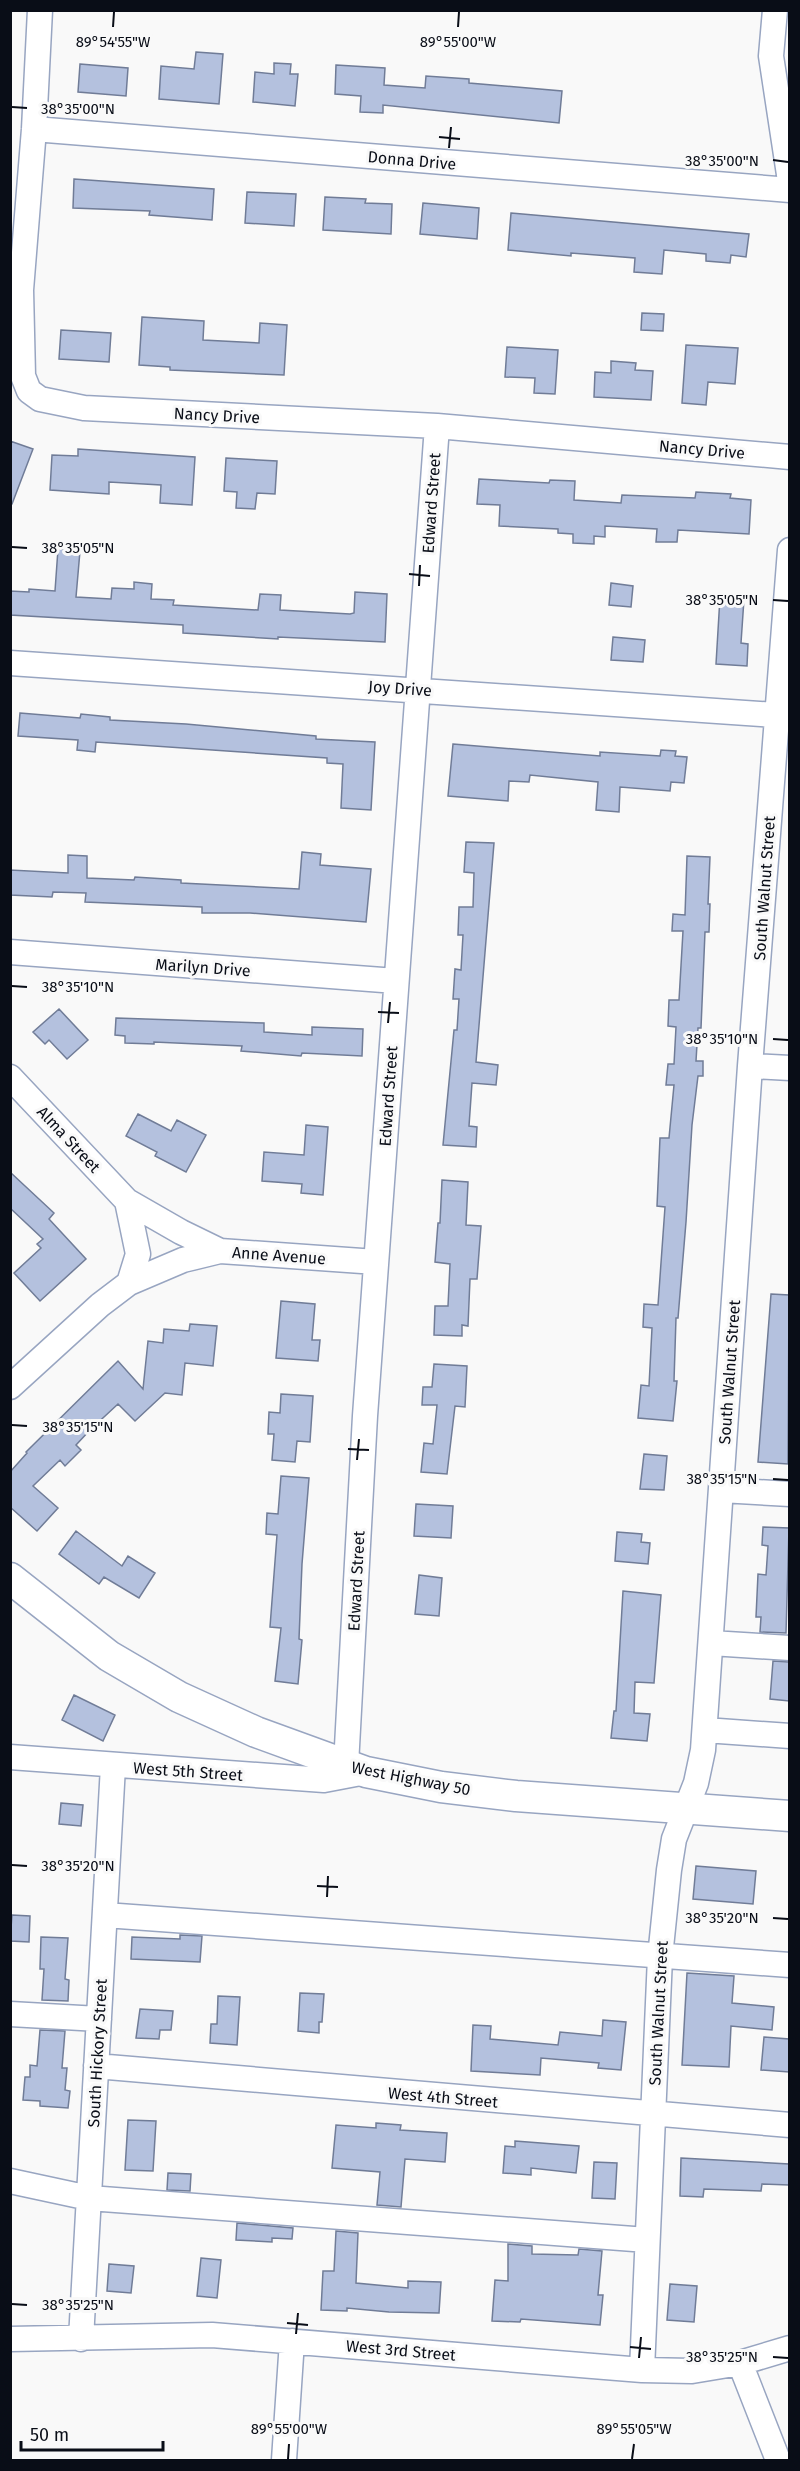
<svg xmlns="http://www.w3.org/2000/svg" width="800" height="2471" font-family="'Fira Sans',sans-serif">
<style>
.building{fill:#b4c1de;stroke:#707c97;stroke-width:1.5}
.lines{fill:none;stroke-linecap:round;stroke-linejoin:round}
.minor-casing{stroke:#98a5c1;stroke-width:27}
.major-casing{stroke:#98a5c1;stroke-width:33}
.minor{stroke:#fff;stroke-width:24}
.major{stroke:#fff;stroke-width:30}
.ticks{fill:none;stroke:#090d17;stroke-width:2}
.labels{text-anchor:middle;stroke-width:6;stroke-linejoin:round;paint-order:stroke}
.street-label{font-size:16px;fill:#090d17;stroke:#f9f9f9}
.ticks-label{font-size:15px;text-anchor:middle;fill:#090d17;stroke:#f9f9f9;stroke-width:6;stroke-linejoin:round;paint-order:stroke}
</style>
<rect width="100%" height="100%" fill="#f9f9f9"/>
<path class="building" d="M 196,52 L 223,54 L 219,104 L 159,99 L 161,66 L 194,69 Z
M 274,63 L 291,64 L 290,74 L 298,74 L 295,106 L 253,102 L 255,72 L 274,74 Z
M 80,64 L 128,68 L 126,96 L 78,92 Z
M 336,65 L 385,68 L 384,85 L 425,88 L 426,76 L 469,79 L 469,83 L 562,91 L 559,123 L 383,105 L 383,113 L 360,112 L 361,96 L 335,94 Z
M 74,179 L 214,189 L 212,220 L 149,215 L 150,211 L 73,208 Z
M 247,192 L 296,194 L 294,226 L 245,223 Z
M 325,197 L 366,199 L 365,203 L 392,204 L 391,234 L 323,230 Z
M 423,203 L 479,208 L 477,239 L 420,234 Z
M 511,213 L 749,234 L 746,257 L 731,255 L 730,263 L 706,261 L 706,254 L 664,250 L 662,274 L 634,272 L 635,258 L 571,253 L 571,256 L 508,250 Z
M 642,313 L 664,314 L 663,331 L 641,330 Z
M 142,317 L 204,321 L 203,340 L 259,343 L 260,323 L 287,325 L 284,375 L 170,370 L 170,367 L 139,365 Z
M 61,330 L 111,333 L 109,362 L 59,359 Z
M 686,345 L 738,348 L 735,384 L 708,382 L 706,405 L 682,403 Z
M 507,347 L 558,350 L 555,394 L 534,393 L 535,378 L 505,377 Z
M 611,361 L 636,363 L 635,370 L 653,371 L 651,400 L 594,397 L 595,372 L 611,373 Z
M 10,441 L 33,449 L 12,504 L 10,504 Z
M 78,449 L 195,457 L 192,505 L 160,503 L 161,485 L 109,482 L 109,494 L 50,490 L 52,455 L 78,456 Z
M 226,458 L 277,461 L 275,494 L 257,493 L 255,509 L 236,508 L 237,492 L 224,491 Z
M 479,479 L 549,483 L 550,480 L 575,481 L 574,500 L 621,503 L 622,495 L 695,498 L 696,492 L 731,494 L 730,498 L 751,500 L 749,534 L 678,530 L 677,542 L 656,542 L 657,529 L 605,526 L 605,537 L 594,536 L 594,544 L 573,543 L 573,534 L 558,533 L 558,529 L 499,526 L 500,505 L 477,504 Z
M 58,549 L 80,551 L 76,597 L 111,599 L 112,588 L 134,589 L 134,582 L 152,584 L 151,599 L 174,600 L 173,605 L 258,610 L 260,594 L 281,595 L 280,610 L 350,614 L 354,613 L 355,592 L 387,594 L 385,642 L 278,637 L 278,639 L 183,633 L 183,625 L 10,615 L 10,591 L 29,592 L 29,589 L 55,591 Z
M 611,583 L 633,586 L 631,607 L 609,605 Z
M 720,597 L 744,599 L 741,643 L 748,644 L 747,666 L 716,664 Z
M 613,637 L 645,640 L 643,662 L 611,660 Z
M 20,713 L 80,718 L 81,714 L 110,717 L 110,720 L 186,724 L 316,736 L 316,739 L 375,742 L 371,810 L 341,808 L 343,764 L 327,763 L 327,758 L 96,742 L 95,752 L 77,750 L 78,740 L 18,736 Z
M 453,744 L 600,756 L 600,752 L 660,756 L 661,750 L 676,751 L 675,756 L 687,757 L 684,783 L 671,782 L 670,791 L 620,787 L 619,812 L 596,810 L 598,782 L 530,775 L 529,782 L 509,781 L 508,801 L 448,796 Z
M 466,842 L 494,843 L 476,1062 L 498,1065 L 496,1085 L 472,1083 L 469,1126 L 477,1127 L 476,1147 L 443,1145 L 454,1030 L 457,1030 L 459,999 L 453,999 L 455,969 L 461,970 L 463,935 L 458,935 L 459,907 L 473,907 L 474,873 L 464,872 Z
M 302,852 L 321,854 L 320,865 L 371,869 L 366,922 L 250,913 L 202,913 L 202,907 L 85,902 L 86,893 L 53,892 L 52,897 L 10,895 L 10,870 L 68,873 L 68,855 L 87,856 L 87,878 L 134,880 L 135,877 L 181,880 L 181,883 L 299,889 Z
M 687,856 L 710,857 L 708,904 L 710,904 L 709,932 L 705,932 L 701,1028 L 698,1028 L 696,1061 L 703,1061 L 703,1076 L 698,1076 L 692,1125 L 686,1222 L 678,1318 L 676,1318 L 674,1381 L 677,1381 L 673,1421 L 638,1418 L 641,1385 L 649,1386 L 652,1328 L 643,1327 L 644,1304 L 658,1305 L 665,1207 L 657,1206 L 660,1138 L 669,1138 L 674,1085 L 666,1085 L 668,1064 L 674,1064 L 676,1027 L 668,1026 L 669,1000 L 679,1000 L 683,931 L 672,931 L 673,914 L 685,915 Z
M 59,1009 L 88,1040 L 67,1059 L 49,1040 L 45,1044 L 33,1032 Z
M 116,1018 L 264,1023 L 264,1032 L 312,1035 L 312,1027 L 363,1029 L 362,1056 L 302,1053 L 301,1056 L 241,1051 L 242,1046 L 154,1042 L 154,1044 L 125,1043 L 125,1036 L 115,1035 Z
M 138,1114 L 171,1131 L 177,1120 L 206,1135 L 186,1172 L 155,1156 L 157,1152 L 126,1136 Z
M 306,1125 L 328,1127 L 323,1195 L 301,1193 L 302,1184 L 262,1181 L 264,1152 L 304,1155 Z
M 10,1172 L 54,1213 L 49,1219 L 86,1259 L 40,1301 L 14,1273 L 41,1248 L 37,1244 L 43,1239 L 10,1208 Z
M 442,1180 L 468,1182 L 466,1225 L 481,1226 L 477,1279 L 470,1279 L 468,1326 L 462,1325 L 462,1336 L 434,1335 L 435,1306 L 448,1306 L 450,1264 L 435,1262 L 438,1223 L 440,1223 Z
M 771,1294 L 789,1295 L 788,1464 L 758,1462 Z
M 281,1301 L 315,1304 L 312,1340 L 320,1340 L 318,1361 L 276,1358 Z
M 190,1324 L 217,1326 L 213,1366 L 185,1363 L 182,1395 L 165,1393 L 135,1421 L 118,1404 L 90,1430 L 76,1445 L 81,1450 L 65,1466 L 60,1460 L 33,1486 L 58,1508 L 37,1531 L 10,1507 L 10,1472 L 27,1453 L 26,1452 L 118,1361 L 143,1389 L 148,1341 L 163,1343 L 164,1329 L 189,1331 Z
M 434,1364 L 467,1366 L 465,1407 L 455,1406 L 447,1474 L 421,1472 L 424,1443 L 433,1444 L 437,1405 L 422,1405 L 423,1387 L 432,1387 Z
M 281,1394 L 313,1396 L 310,1442 L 297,1441 L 295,1462 L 272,1460 L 274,1434 L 268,1434 L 269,1412 L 280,1413 Z
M 644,1454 L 667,1456 L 664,1490 L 640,1489 Z
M 281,1476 L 309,1478 L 302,1564 L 299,1639 L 302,1640 L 298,1684 L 275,1681 L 281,1628 L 270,1627 L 277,1535 L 266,1534 L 267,1513 L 278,1514 Z
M 416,1504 L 453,1506 L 451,1538 L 414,1536 Z
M 763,1527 L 789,1528 L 786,1633 L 760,1632 L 761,1617 L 756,1617 L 758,1574 L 766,1575 L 768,1546 L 762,1545 Z
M 76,1531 L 122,1566 L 128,1556 L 155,1573 L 139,1598 L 104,1577 L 99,1584 L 59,1554 Z
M 617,1532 L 642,1534 L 641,1542 L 650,1543 L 648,1564 L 615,1561 Z
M 419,1575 L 442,1578 L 439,1616 L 415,1614 Z
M 623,1591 L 661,1595 L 654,1683 L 635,1682 L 634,1713 L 650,1714 L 647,1741 L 611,1738 L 614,1711 L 616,1711 Z
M 773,1661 L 789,1662 L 789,1701 L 770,1699 Z
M 74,1695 L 115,1715 L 103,1741 L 62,1720 Z
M 61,1803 L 83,1805 L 81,1826 L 59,1824 Z
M 696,1866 L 756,1871 L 753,1904 L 693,1899 Z
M 12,1915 L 30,1916 L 29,1942 L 10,1941 Z
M 180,1935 L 202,1936 L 200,1962 L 131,1959 L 132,1937 L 180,1939 Z
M 41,1937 L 68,1938 L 65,1979 L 69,1980 L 68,2001 L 42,2000 L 44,1969 L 40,1969 Z
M 687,1973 L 734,1976 L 732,2003 L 774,2007 L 772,2030 L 731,2026 L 729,2067 L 682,2065 Z
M 300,1993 L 324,1994 L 322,2022 L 319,2022 L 319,2033 L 298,2031 Z
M 218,1996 L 240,1997 L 237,2045 L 210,2043 L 211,2024 L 217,2024 Z
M 140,2009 L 173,2011 L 171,2030 L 160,2030 L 159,2039 L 136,2038 Z
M 603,2020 L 626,2022 L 621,2070 L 598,2068 L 599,2063 L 541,2058 L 540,2075 L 471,2071 L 473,2025 L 491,2026 L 490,2039 L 558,2045 L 560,2032 L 602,2036 Z
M 40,2030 L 65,2031 L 62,2068 L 67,2068 L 65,2090 L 70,2091 L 68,2108 L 40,2106 L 40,2101 L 23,2100 L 25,2077 L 30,2077 L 30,2065 L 37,2066 Z
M 764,2037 L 789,2039 L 789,2072 L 761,2070 Z
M 128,2120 L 156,2121 L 153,2171 L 125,2170 Z
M 376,2123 L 401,2125 L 400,2130 L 447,2133 L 445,2162 L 405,2159 L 401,2207 L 377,2205 L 380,2172 L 332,2168 L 336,2125 L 376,2128 Z
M 515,2141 L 579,2146 L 576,2173 L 531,2168 L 531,2175 L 503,2173 L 505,2146 L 515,2147 Z
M 681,2158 L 789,2164 L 789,2185 L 762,2184 L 761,2191 L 704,2189 L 703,2197 L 680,2196 Z
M 594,2162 L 617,2163 L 615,2199 L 592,2198 Z
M 168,2173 L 191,2174 L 190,2191 L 167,2190 Z
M 237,2223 L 293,2228 L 292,2239 L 272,2238 L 272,2242 L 236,2240 Z
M 336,2231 L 358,2233 L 356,2283 L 408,2288 L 408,2281 L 441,2282 L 439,2313 L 389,2312 L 347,2308 L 347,2311 L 321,2310 L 323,2271 L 334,2271 Z
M 508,2244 L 532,2246 L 532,2254 L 578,2255 L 579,2249 L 602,2251 L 598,2295 L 603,2295 L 600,2325 L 521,2319 L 520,2322 L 492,2321 L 495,2280 L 508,2281 Z
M 201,2258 L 221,2260 L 217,2298 L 197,2296 Z
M 109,2264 L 134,2266 L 131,2293 L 107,2291 Z
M 670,2284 L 697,2286 L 694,2322 L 667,2320 Z"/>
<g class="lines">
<defs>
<path id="minor" d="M 40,10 L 34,129 L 21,290 L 23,376 L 29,391 L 40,399 L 84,408 L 437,426 L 790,457
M 775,10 L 771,56 L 790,181
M 34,129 L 790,190
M 10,663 L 790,716
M 10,952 L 396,981
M 750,1066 L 790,1068
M 10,1077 L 127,1201 L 181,1232 L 220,1251
M 127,1201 L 138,1254 L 129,1283
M 10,1387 L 100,1305 L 129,1283 L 183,1260 L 220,1251 L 376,1262
M 721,1490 L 790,1494
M 711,1643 L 790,1648
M 705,1730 L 790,1736
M 10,1757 L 324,1780 L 366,1772
M 346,1765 L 365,1416 L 437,426
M 105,1915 L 790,1965
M 10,2014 L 99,2019
M 96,2066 L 790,2125
M 10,2181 L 89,2198 L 647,2240
M 10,2339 L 212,2335 L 642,2370 L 692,2371 L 740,2363 L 790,2348
M 81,2339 L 113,1766
M 740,2363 L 778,2460
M 642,2370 L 660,1957 L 669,1870 L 674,1839 L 696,1783 L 703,1750 L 750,1066 L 790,550
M 284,2460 L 292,2341"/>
<path id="major" d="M 10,1578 L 109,1656 L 179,1697 L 256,1732 L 366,1772 L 441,1787 L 516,1796 L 790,1816"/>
</defs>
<use href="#minor" class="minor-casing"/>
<use href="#major" class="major-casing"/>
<use href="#minor" class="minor"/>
<use href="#major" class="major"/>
</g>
<path class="ticks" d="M 113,27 L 114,12M 458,27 L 459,12M 12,107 L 27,108M 439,137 L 460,139M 449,148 L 451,127M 773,160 L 788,162M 12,547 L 27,548M 409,574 L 430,576M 419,586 L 420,565M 773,600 L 788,601M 12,986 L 27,987M 378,1012 L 399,1013M 388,1023 L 390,1002M 773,1039 L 788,1040M 12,1425 L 27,1426M 348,1449 L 369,1450M 357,1460 L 359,1439M 773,1479 L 788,1480M 12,1865 L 27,1866M 317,1886 L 338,1887M 327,1897 L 328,1876M 773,1918 L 788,1919M 12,2304 L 27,2305M 287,2323 L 308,2325M 296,2334 L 298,2313M 630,2347 L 651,2349M 773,2357 L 788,2358M 639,2358 L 641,2337M 288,2459 L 289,2444M 632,2459 L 634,2444"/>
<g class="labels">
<g class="street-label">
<text transform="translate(412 160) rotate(5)" y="6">Donna Drive</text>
<text transform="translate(217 415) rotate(3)" y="6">Nancy Drive</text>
<text transform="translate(702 449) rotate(5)" y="6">Nancy Drive</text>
<text transform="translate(431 503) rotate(-86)" y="6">Edward Street</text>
<text transform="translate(400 688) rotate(4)" y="6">Joy Drive</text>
<text transform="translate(764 888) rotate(-86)" y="6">South Walnut Street</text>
<text transform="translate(203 967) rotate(4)" y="6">Marilyn Drive</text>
<text transform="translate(388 1096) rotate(-86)" y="6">Edward Street</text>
<text transform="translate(69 1139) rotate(47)" y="6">Alma Street</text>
<text transform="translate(279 1255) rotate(4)" y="6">Anne Avenue</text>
<text transform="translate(729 1372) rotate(-86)" y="6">South Walnut Street</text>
<text transform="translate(356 1581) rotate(-87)" y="6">Edward Street</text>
<text transform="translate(188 1771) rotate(4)" y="6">West 5th Street</text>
<text transform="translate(411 1778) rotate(11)" y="6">West Highway 50</text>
<text transform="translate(658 2013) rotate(-87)" y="6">South Walnut Street</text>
<text transform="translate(97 2053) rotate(-87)" y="6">South Hickory Street</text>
<text transform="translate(443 2097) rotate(5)" y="6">West 4th Street</text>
<text transform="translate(401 2350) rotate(5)" y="6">West 3rd Street</text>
</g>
</g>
<g class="ticks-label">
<text x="113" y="47">89°54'55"W</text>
<text x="458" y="47">89°55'00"W</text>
<text x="78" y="114">38°35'00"N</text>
<text x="722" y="166">38°35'00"N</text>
<text x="78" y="553">38°35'05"N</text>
<text x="722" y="605">38°35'05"N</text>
<text x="78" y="992">38°35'10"N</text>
<text x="722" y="1044">38°35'10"N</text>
<text x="78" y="1432">38°35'15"N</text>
<text x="722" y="1484">38°35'15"N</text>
<text x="78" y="1871">38°35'20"N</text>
<text x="722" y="1923">38°35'20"N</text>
<text x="78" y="2310">38°35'25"N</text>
<text x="722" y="2362">38°35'25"N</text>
<text x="289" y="2434">89°55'00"W</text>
<text x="634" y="2434">89°55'05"W</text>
</g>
<rect width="800" height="2471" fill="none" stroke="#090d17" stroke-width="24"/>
<path d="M21 2441v9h142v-9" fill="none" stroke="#090d17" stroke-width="3"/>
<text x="30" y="2441" font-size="18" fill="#090d17" stroke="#f9f9f9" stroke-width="4.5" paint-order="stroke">50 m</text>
</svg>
